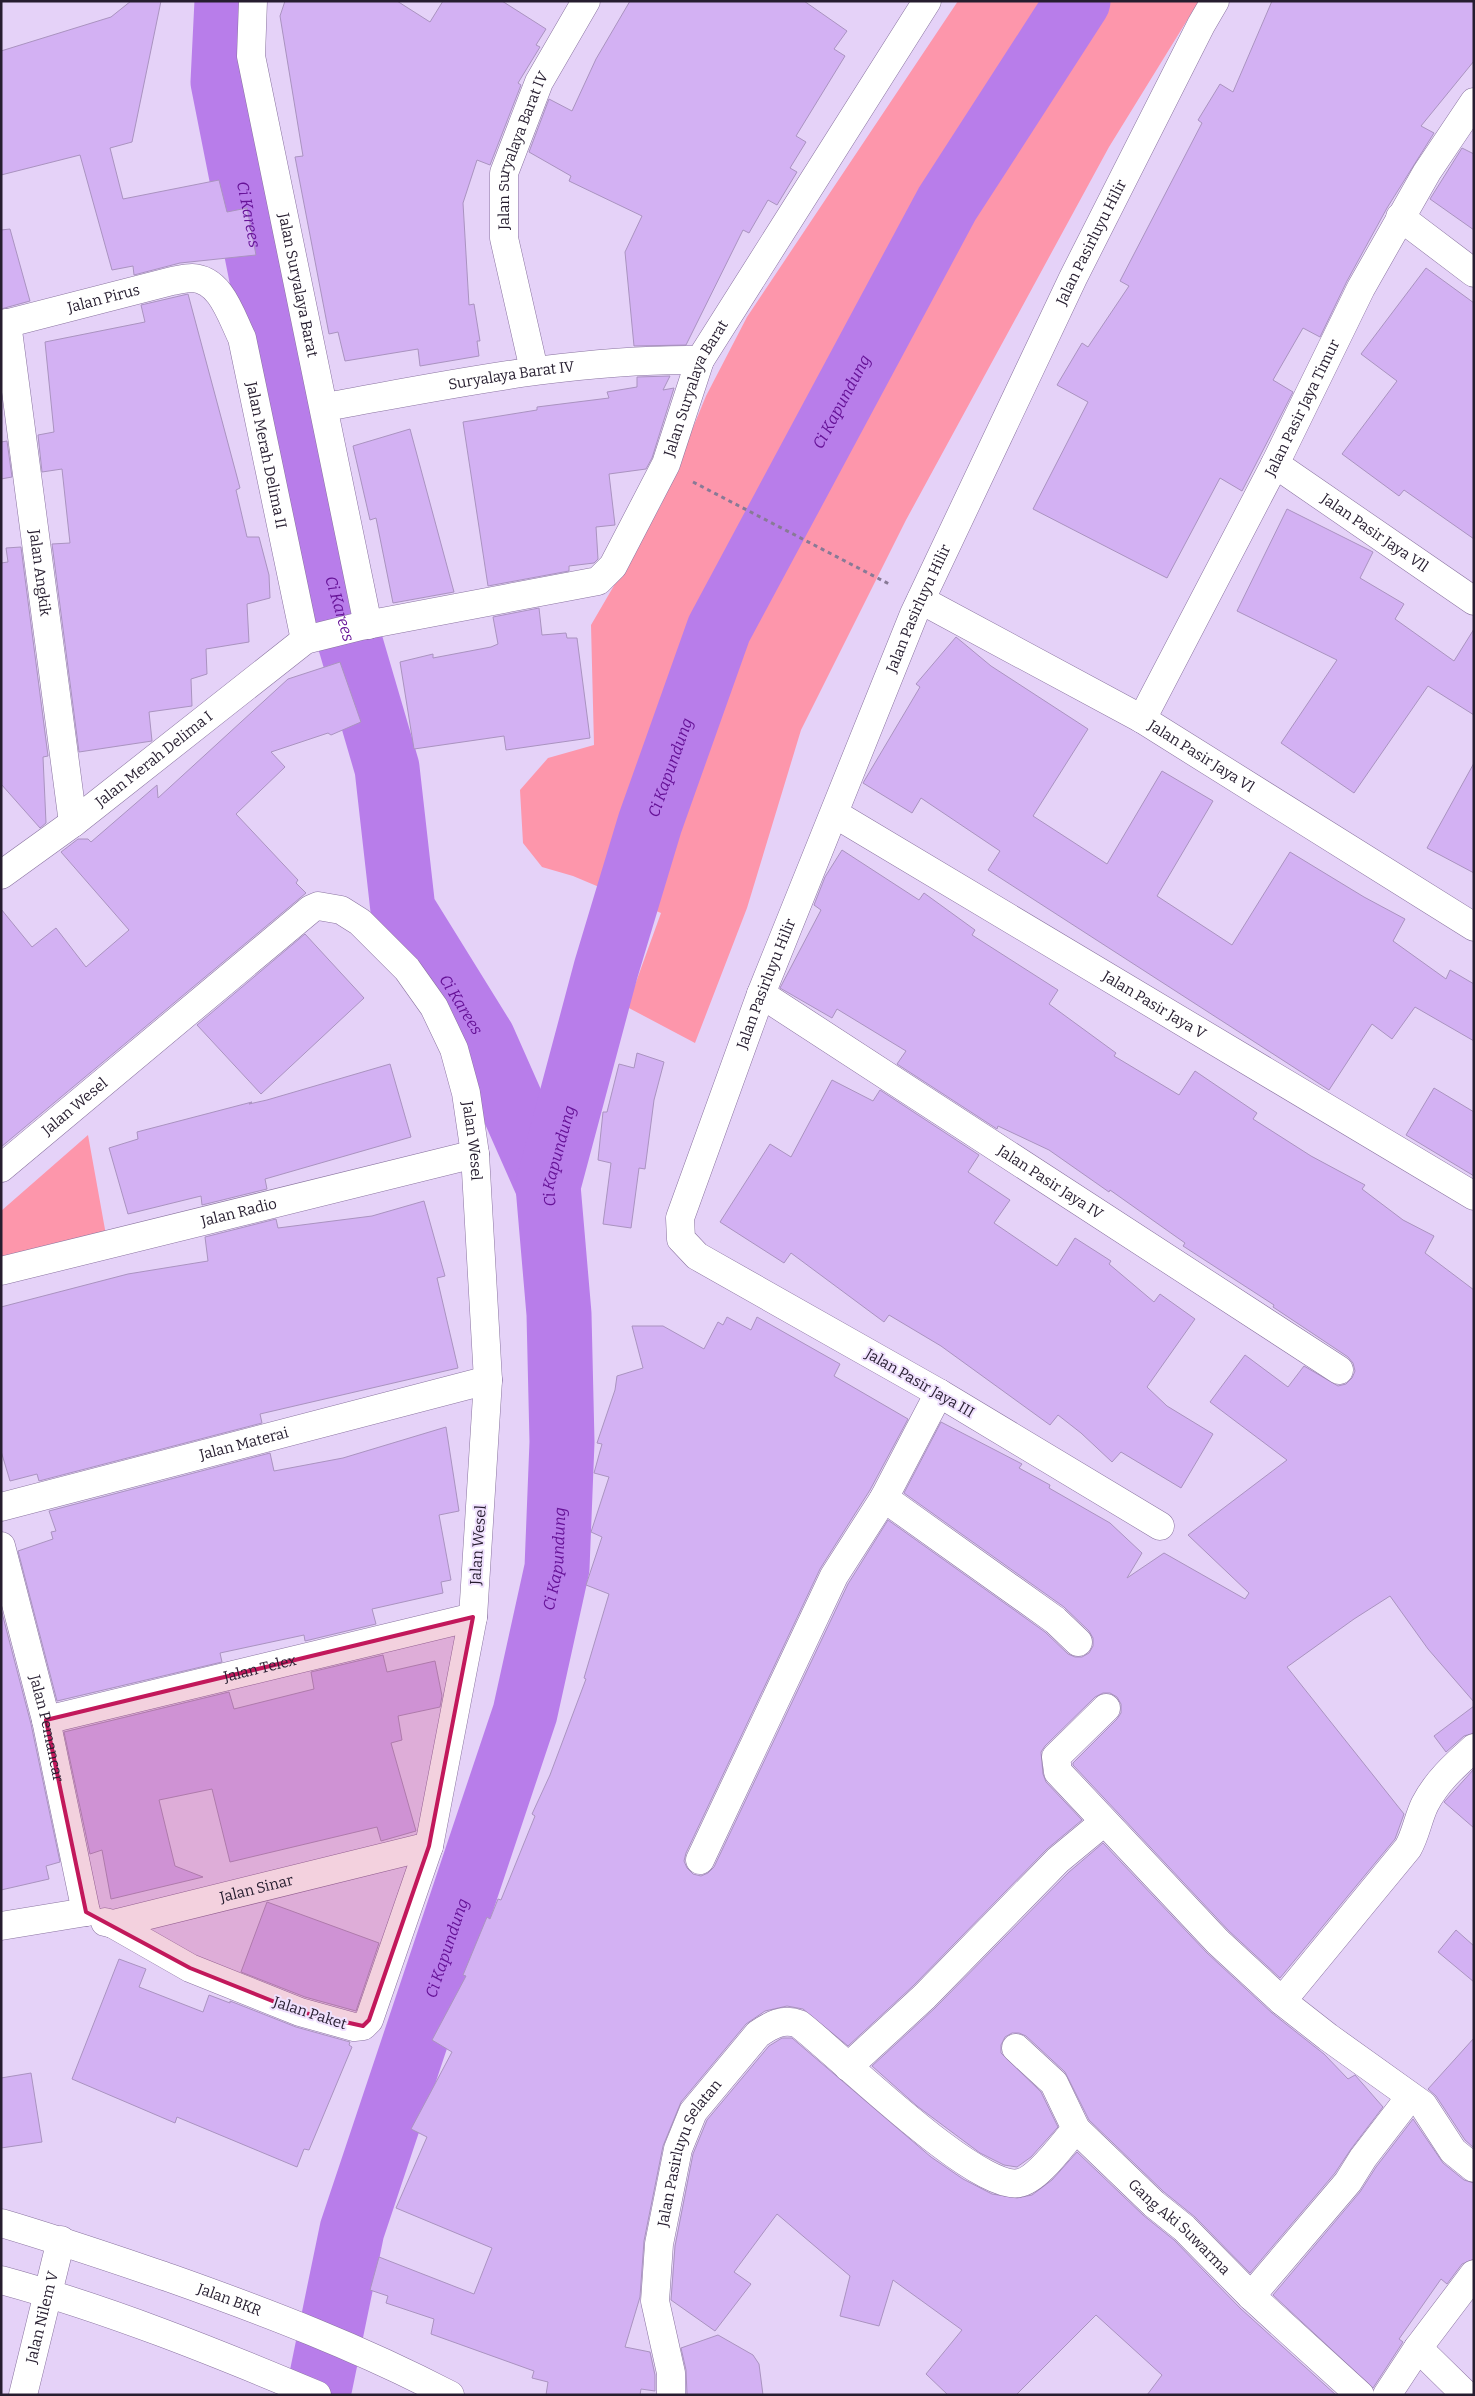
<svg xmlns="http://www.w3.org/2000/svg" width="1475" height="2396" font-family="Bitter,serif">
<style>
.green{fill:#fd96ab}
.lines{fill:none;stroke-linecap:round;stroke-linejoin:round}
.river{stroke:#b87dea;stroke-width:65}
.building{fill:#d3b1f3;stroke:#aa93c0}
.minor-casing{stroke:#8a74a0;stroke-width:29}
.major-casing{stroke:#8a74a0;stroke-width:29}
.path{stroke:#887a96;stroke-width:3;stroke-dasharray:4 4;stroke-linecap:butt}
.minor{stroke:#fff;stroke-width:28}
.major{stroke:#fff;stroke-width:28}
.marked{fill:#c2185b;fill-opacity:0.2;stroke:#c2185b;stroke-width:4;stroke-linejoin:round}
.labels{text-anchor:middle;stroke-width:4;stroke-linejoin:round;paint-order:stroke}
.street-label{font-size:15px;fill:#261d2f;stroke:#f0e1fe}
.water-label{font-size:16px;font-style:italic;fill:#661297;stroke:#f0e1fe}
</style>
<rect width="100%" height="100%" fill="#e5d2f8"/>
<path class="green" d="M 958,1 L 1199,1 L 1109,147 L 906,520 L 801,730 L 747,908 L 695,1043 L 627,1007 L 661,913 L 573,876 L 542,867 L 523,843 L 520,790 L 548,758 L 594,745 L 591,625 L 661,505 L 706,396 L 747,317 Z
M 88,1135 L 106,1235 L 1,1260 L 1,1211 Z"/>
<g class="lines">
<g class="river">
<path id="s1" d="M 227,1 L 223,82 L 300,471 L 387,768 L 403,910 L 483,1039 L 548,1186"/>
<path id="s2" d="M 318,2395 L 352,2230 L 525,1713 L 557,1568 L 562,1442 L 559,1314 L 548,1186 L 606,969 L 650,823 L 719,629 L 947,204 L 1078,1"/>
</g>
</g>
<path class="building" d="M 131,1 L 161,1 L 132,142 L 110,148 L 123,199 L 219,180 L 227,212 L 247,208 L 256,255 L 180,263 L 134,275 L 133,266 L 112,270 L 80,155 L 1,175 L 1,51 L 111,17 Z
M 285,1 L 397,1 L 430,22 L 443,1 L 502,1 L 546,29 L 536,45 L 540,47 L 518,83 L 521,85 L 490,165 L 477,160 L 463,203 L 469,305 L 474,304 L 480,341 L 477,341 L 479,356 L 420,366 L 418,349 L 345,361 L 338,332 L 329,334 L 295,157 L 303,156 L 280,16 Z
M 630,1 L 804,1 L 847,31 L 834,49 L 845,56 L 796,136 L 806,142 L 790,168 L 797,172 L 777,205 L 768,200 L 749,233 L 743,230 L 686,345 L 634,346 L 625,252 L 642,216 L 569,181 L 571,176 L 529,152 L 549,99 L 572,111 L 596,59 Z
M 1272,1 L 1474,1 L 1474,61 L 1421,126 L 1434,133 L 1387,208 L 1347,281 L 1320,337 L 1303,328 L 1273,380 L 1293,392 L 1242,491 L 1220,478 L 1167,578 L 1033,509 L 1088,402 L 1057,385 L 1082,343 L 1088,347 L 1129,286 L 1120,281 L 1202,123 L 1198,120 L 1220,84 L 1233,92 Z
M 1462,148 L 1474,154 L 1474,230 L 1430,199 Z
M 10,229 L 30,301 L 1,309 L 1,230 Z
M 1426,268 L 1474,303 L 1474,539 L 1404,490 L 1399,496 L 1342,454 L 1397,381 L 1361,354 Z
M 188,294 L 240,488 L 236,490 L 247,537 L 259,537 L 269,575 L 270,598 L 247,604 L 249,642 L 206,649 L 207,674 L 191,679 L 192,706 L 149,712 L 152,741 L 79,752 L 52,544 L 70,543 L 62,469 L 42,472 L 38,435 L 54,432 L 45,342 L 145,322 L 141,305 Z
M 670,376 L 663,390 L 674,388 L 652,458 L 646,469 L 609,474 L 615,525 L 596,527 L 598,559 L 594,563 L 569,566 L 569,571 L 488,586 L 463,422 L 537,410 L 537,407 L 609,398 L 607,392 L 637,387 L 637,377 Z
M 410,429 L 454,592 L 393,603 L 376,518 L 370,520 L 353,446 Z
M 7,441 L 12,477 L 1,479 L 1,442 Z
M 1287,509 L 1373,552 L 1360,578 L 1404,604 L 1395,619 L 1454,661 L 1474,629 L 1474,715 L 1428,686 L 1354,793 L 1281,743 L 1337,660 L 1237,611 Z
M 21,547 L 48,756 L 43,757 L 46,823 L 40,828 L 1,784 L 1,563 L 8,562 L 6,548 Z
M 539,608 L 542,635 L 566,633 L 567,638 L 577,638 L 590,738 L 506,750 L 504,736 L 414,749 L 400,662 L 433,654 L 433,658 L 491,647 L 498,644 L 493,617 Z
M 956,637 L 991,666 L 1088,729 L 1033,816 L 1107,864 L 1162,771 L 1213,801 L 1157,896 L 1232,945 L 1290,852 L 1364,897 L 1405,919 L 1393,941 L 1446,979 L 1450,970 L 1474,984 L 1474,1041 L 1415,1007 L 1392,1039 L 1372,1024 L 1329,1090 L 988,870 L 1000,851 L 921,798 L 912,813 L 863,783 L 920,687 L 916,684 Z
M 340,662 L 361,722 L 331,735 L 328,733 L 271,752 L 285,767 L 236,814 L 298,880 L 296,883 L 306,893 L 1,1147 L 1,909 L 32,947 L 56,928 L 86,967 L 129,930 L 61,852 L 78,839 L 88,839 L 91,842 L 157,785 L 158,798 L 288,679 Z
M 1474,763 L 1474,873 L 1427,848 Z
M 842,850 L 919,900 L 924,893 L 975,930 L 972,935 L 1058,990 L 1049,1004 L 1116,1053 L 1114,1056 L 1179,1095 L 1195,1071 L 1257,1113 L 1253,1119 L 1311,1156 L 1365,1185 L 1362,1189 L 1403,1220 L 1434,1236 L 1425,1253 L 1474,1290 L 1474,1702 L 1428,1649 L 1390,1596 L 1354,1619 L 1287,1667 L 1404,1814 L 1395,1839 L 1280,1978 L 1229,1931 L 1073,1765 L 1073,1763 L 1117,1719 L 1121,1713 L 1121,1704 L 1117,1697 L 1110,1693 L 1103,1693 L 1095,1697 L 1045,1746 L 1041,1752 L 1043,1774 L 1046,1782 L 1082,1820 L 1047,1849 L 913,1986 L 848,2046 L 803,2009 L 787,2006 L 765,2011 L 746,2024 L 681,2102 L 663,2146 L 644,2241 L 640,2297 L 625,2347 L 650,2352 L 655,2375 L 655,2391 L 641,2389 L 640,2395 L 546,2395 L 548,2382 L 532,2378 L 534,2371 L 431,2334 L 434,2319 L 386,2303 L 388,2296 L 370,2290 L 379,2257 L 474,2294 L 492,2248 L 396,2208 L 427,2137 L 411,2129 L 452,2052 L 432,2040 L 466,1976 L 463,1975 L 487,1917 L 490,1919 L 498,1899 L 501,1900 L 535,1816 L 532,1814 L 550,1775 L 586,1679 L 584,1678 L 609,1594 L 586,1585 L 602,1537 L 591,1532 L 609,1477 L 594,1473 L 602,1444 L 597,1443 L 615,1390 L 617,1376 L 643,1368 L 632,1326 L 663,1326 L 704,1349 L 718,1322 L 723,1325 L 727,1317 L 751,1330 L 757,1317 L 840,1364 L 834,1376 L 908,1419 L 870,1490 L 820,1569 L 686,1853 L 684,1861 L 687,1868 L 693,1874 L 701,1876 L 708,1873 L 714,1867 L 848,1584 L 888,1520 L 1045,1632 L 1068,1654 L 1075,1657 L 1082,1657 L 1089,1653 L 1093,1646 L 1093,1638 L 1089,1631 L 1064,1607 L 904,1493 L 941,1422 L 1022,1464 L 1019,1468 L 1050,1485 L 1049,1488 L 1110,1523 L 1142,1553 L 1127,1578 L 1164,1553 L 1245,1599 L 1249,1593 L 1188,1535 L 1287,1460 L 1210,1402 L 1245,1355 L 1288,1387 L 1304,1366 L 1338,1386 L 1346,1384 L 1352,1378 L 1355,1371 L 1353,1363 L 1348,1357 L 1273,1307 L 1274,1305 L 1183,1246 L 1185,1243 L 1110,1190 L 1109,1192 L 1049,1150 L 998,1126 L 997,1129 L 897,1064 L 906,1051 L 837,1009 L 832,1018 L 780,988 L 821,910 L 814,905 L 825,877 Z
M 305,934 L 364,998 L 261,1094 L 197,1025 Z
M 637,1053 L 664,1062 L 654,1100 L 645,1169 L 639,1168 L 631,1228 L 603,1224 L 611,1163 L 598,1160 L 603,1112 L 607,1112 L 619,1064 L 634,1068 Z
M 390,1064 L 411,1137 L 265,1179 L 267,1189 L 202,1205 L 201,1196 L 128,1214 L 109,1148 L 138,1139 L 137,1132 L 252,1102 L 249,1104 L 267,1100 Z
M 832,1080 L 873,1101 L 880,1090 L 979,1155 L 968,1172 L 1010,1200 L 994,1223 L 1057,1266 L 1075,1238 L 1111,1261 L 1109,1264 L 1154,1302 L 1160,1294 L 1195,1319 L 1147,1387 L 1167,1406 L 1213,1434 L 1181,1488 L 1121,1452 L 1112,1462 L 1081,1433 L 1058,1415 L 1050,1425 L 941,1346 L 889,1315 L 884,1322 L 791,1253 L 784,1263 L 720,1222 L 770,1144 L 791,1157 Z
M 1434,1088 L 1474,1112 L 1474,1176 L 1406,1135 Z
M 424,1201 L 445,1276 L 437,1278 L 458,1368 L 260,1414 L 262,1423 L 39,1481 L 37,1474 L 10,1481 L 1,1451 L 1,1307 L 128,1274 L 208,1261 L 205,1237 L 276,1219 L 278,1228 L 372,1216 Z
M 446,1427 L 459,1511 L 439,1515 L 451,1580 L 441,1582 L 443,1593 L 372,1609 L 376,1624 L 305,1641 L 304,1635 L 220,1653 L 222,1662 L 57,1701 L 18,1551 L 53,1539 L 51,1532 L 56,1531 L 49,1511 L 270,1453 L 274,1471 L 343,1458 Z
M 1,1609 L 31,1724 L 60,1862 L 46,1866 L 49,1879 L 1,1890 Z
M 383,1655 L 387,1672 L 435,1661 L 442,1696 L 440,1707 L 398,1716 L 402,1740 L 391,1743 L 416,1831 L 381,1841 L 377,1827 L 230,1862 L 212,1789 L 159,1800 L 175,1866 L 203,1877 L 111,1899 L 102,1850 L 90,1854 L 64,1732 L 229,1692 L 234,1709 L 314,1689 L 311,1672 Z
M 1474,1706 L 1474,1733 L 1464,1736 L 1446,1752 L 1434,1736 Z
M 1474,1769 L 1474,1828 L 1444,1802 Z
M 1103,1843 L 1207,1953 L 1272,2013 L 1324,2054 L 1348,2079 L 1355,2075 L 1383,2107 L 1351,2149 L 1335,2173 L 1250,2273 L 1195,2217 L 1164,2192 L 1089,2120 L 1065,2072 L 1026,2036 L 1019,2033 L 1012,2033 L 1005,2037 L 1001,2045 L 1001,2053 L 1041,2092 L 1058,2127 L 1031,2157 L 1017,2167 L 1004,2165 L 980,2153 L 917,2106 L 872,2066 L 935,2008 L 1069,1872 Z
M 267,1902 L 379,1943 L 356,2011 L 305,1997 L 241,1972 Z
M 1456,1930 L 1474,1946 L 1474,1982 L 1438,1952 Z
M 119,1959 L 146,1969 L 139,1987 L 203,2012 L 209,1995 L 230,2003 L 230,2001 L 296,2027 L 350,2042 L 349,2045 L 352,2047 L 309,2150 L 304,2149 L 297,2167 L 177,2117 L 175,2123 L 72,2079 Z
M 782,2038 L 792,2038 L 931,2157 L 963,2179 L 992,2194 L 1017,2198 L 1032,2195 L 1052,2180 L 1077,2152 L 1143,2215 L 1174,2240 L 1240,2308 L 1336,2395 L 1147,2395 L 1162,2375 L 1096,2315 L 1016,2395 L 948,2395 L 926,2374 L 962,2330 L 893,2280 L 879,2326 L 840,2316 L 850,2276 L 777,2214 L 734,2272 L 751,2284 L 715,2331 L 671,2300 L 675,2246 L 693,2154 L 707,2120 L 769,2046 Z
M 1474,2038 L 1474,2148 L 1465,2140 L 1436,2096 L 1428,2089 Z
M 31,2073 L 42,2142 L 1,2148 L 1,2078 Z
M 1413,2119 L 1443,2163 L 1464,2180 L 1474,2183 L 1474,2259 L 1462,2264 L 1447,2284 L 1441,2279 L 1399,2339 L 1403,2342 L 1373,2388 L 1273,2295 L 1360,2192 L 1376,2167 Z
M 718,2335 L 753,2355 L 759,2364 L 763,2395 L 687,2395 L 686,2370 L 681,2348 Z"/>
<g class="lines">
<defs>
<g id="minor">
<path id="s3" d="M 253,1 L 251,56 L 368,625"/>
<path d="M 1400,217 L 1474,273"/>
<path id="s4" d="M 7,323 L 73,823"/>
<path id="s5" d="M 1,325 L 172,281 C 178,280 186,278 192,278 C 221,279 231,316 242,338 L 305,640"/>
<path id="s6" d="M 534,370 L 504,238 L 504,173 L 539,82 L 586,1"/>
<path id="s7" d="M 325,407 C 449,385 573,358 700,360"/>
<path id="s8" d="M 1275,464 L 1474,601"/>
<path id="s9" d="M 921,600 L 1142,719 L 1474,927"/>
<path id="s10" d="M 1142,719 L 1275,464 L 1361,288 L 1427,172 L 1474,102"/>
<path id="s11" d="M 835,814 L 1474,1196"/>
<path id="s12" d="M 1,875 L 73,823 L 305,640 L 361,626 L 598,581 L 613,566 L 666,464 L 700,360 L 927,1"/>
<path id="s13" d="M 761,994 L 1339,1370"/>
<path id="s14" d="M 1,1168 L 311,909 L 318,906 L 341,910 L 360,922 L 407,969 L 434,1007 L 454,1049 L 466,1093 L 475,1154 L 488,1380 L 473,1617 L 429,1846 L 369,2020 L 363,2026 L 354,2027 L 300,2012 L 190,1968 L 113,1924"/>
<path id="s15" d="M 1,1271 L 475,1154"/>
<path d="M 884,1498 L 1055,1620 L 1078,1642"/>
<path id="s16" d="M 1,1507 L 488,1380"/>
<path id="s17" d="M 1160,1526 L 939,1393 L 697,1256 L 681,1239 L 680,1218 L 761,994 L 914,614 L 1073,278 L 1201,25 L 1215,1"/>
<path id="s18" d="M 1,1546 L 46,1720 L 86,1912"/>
<path d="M 1106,1708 L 1056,1757 L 1058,1772 L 1218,1942 L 1282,2001 L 1328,2037 L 1423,2105 L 1453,2151 L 1474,2168"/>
<path id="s19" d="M 46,1720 L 473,1617"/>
<path d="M 700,1860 L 834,1576 L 884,1498 L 939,1393"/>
<path id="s20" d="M 105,1922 L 113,1924 L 429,1846"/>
<path d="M 1,1926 L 86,1912"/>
<path d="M 1282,2001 L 1408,1848 C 1416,1834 1418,1818 1425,1804 C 1437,1781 1454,1766 1474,1748"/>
<path id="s21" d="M 1016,2048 L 1054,2083 L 1076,2129 L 1154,2204 L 1184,2228 L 1251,2296 L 1360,2395"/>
<path d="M 848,2067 L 924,1997 L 1058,1860 L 1104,1822"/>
<path d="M 1251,2296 L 1348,2182 L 1363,2158 L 1410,2097"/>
<path d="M 1418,2348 L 1466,2395"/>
<path id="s22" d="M 23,2395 L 61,2240"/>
<path id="s23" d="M 671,2395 L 671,2373 L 655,2301 L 659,2244 L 678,2149 L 693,2112 L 758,2034 C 771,2025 783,2018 799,2024 C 837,2053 977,2192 1019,2183 C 1038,2180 1063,2143 1076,2129"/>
<path d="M 1387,2395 L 1418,2348 L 1474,2274"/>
</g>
<g id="major">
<path id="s24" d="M 1,2223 C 59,2240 114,2259 170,2278 C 266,2312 360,2348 450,2395"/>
<path d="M 1,2280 C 108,2309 215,2352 317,2395"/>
</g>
</defs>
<use href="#minor" class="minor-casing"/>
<use href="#major" class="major-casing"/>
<path class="path" d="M 693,482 L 891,585"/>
<use href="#minor" class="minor"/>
<use href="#major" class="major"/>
</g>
<path class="marked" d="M 473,1617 L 429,1846 L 369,2020 L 363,2026 L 300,2012 L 190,1968 L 86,1912 L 46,1720 Z"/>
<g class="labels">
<g class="street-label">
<text dy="5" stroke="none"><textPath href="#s6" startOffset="226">Jalan Suryalaya Barat IV</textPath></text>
<text dy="5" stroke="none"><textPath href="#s17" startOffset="1640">Jalan Pasirluyu Hilir</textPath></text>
<text dy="5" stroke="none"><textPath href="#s3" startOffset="289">Jalan Suryalaya Barat</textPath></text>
<text dy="5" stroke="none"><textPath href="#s5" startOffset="106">Jalan Pirus</textPath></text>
<text dy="5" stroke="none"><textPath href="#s7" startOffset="189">Suryalaya Barat IV</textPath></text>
<text dy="5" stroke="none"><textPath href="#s12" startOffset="901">Jalan Suryalaya Barat</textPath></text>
<text dy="5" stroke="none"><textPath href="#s10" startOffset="350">Jalan Pasir Jaya Timur</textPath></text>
<text dy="5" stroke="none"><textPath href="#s5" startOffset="399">Jalan Merah Delima II</textPath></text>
<text dy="5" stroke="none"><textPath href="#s8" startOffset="121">Jalan Pasir Jaya Vll</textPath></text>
<text dy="5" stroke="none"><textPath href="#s4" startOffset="252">Jalan Angkik</textPath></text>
<text dy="5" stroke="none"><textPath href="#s17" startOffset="1235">Jalan Pasirluyu Hilir</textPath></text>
<text dy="5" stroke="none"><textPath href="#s9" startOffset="321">Jalan Pasir Jaya Vl</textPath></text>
<text dy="5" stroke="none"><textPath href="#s12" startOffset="192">Jalan Merah Delima I</textPath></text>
<text dy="5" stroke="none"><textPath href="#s17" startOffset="830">Jalan Pasirluyu Hilir</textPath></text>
<text dy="5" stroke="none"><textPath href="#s11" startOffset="372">Jalan Pasir Jaya V</textPath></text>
<text dy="5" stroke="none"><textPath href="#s14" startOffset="96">Jalan Wesel</textPath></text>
<text dy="5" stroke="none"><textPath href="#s14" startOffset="711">Jalan Wesel</textPath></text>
<text dy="5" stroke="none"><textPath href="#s13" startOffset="345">Jalan Pasir Jaya IV</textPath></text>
<text dy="5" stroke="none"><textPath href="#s15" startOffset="245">Jalan Radio</textPath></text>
<text transform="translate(920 1383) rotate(30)" y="5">Jalan Pasir Jaya III</text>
<text dy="5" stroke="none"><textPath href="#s16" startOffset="251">Jalan Materai</textPath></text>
<text transform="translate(478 1545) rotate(-86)" y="5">Jalan Wesel</text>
<text dy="5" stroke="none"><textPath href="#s19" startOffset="220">Jalan Telex</textPath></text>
<text dy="5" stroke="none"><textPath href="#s18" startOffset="188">Jalan Pemancar</textPath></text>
<text dy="5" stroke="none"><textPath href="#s20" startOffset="156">Jalan Sinar</textPath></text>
<text transform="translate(310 2013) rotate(18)" y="5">Jalan Paket</text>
<text dy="5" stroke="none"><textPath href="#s23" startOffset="250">Jalan Pasirluyu Selatan</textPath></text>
<text dy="5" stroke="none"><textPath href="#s21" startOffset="245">Gang Aki Suwarma</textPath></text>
<text dy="5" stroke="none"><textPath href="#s24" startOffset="241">Jalan BKR</textPath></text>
<text dy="5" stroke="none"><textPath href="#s22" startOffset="80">Jalan Nilem V</textPath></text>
</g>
<g class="water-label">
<text dy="6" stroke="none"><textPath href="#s1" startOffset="216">Ci Karees</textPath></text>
<text dy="6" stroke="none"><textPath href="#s2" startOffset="2086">Ci Kapundung</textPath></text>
<text dy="6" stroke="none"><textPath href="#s1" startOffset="621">Ci Karees</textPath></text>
<text dy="6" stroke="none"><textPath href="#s2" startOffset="1681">Ci Kapundung</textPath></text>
<text dy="6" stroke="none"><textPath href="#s1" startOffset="1041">Ci Karees</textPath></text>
<text dy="6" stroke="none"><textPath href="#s2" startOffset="1276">Ci Kapundung</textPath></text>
<text dy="6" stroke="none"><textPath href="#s2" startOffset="871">Ci Kapundung</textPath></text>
<text dy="6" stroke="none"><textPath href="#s2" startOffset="466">Ci Kapundung</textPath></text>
</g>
</g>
<rect width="1475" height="2396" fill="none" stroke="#261d2f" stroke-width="5"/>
</svg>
